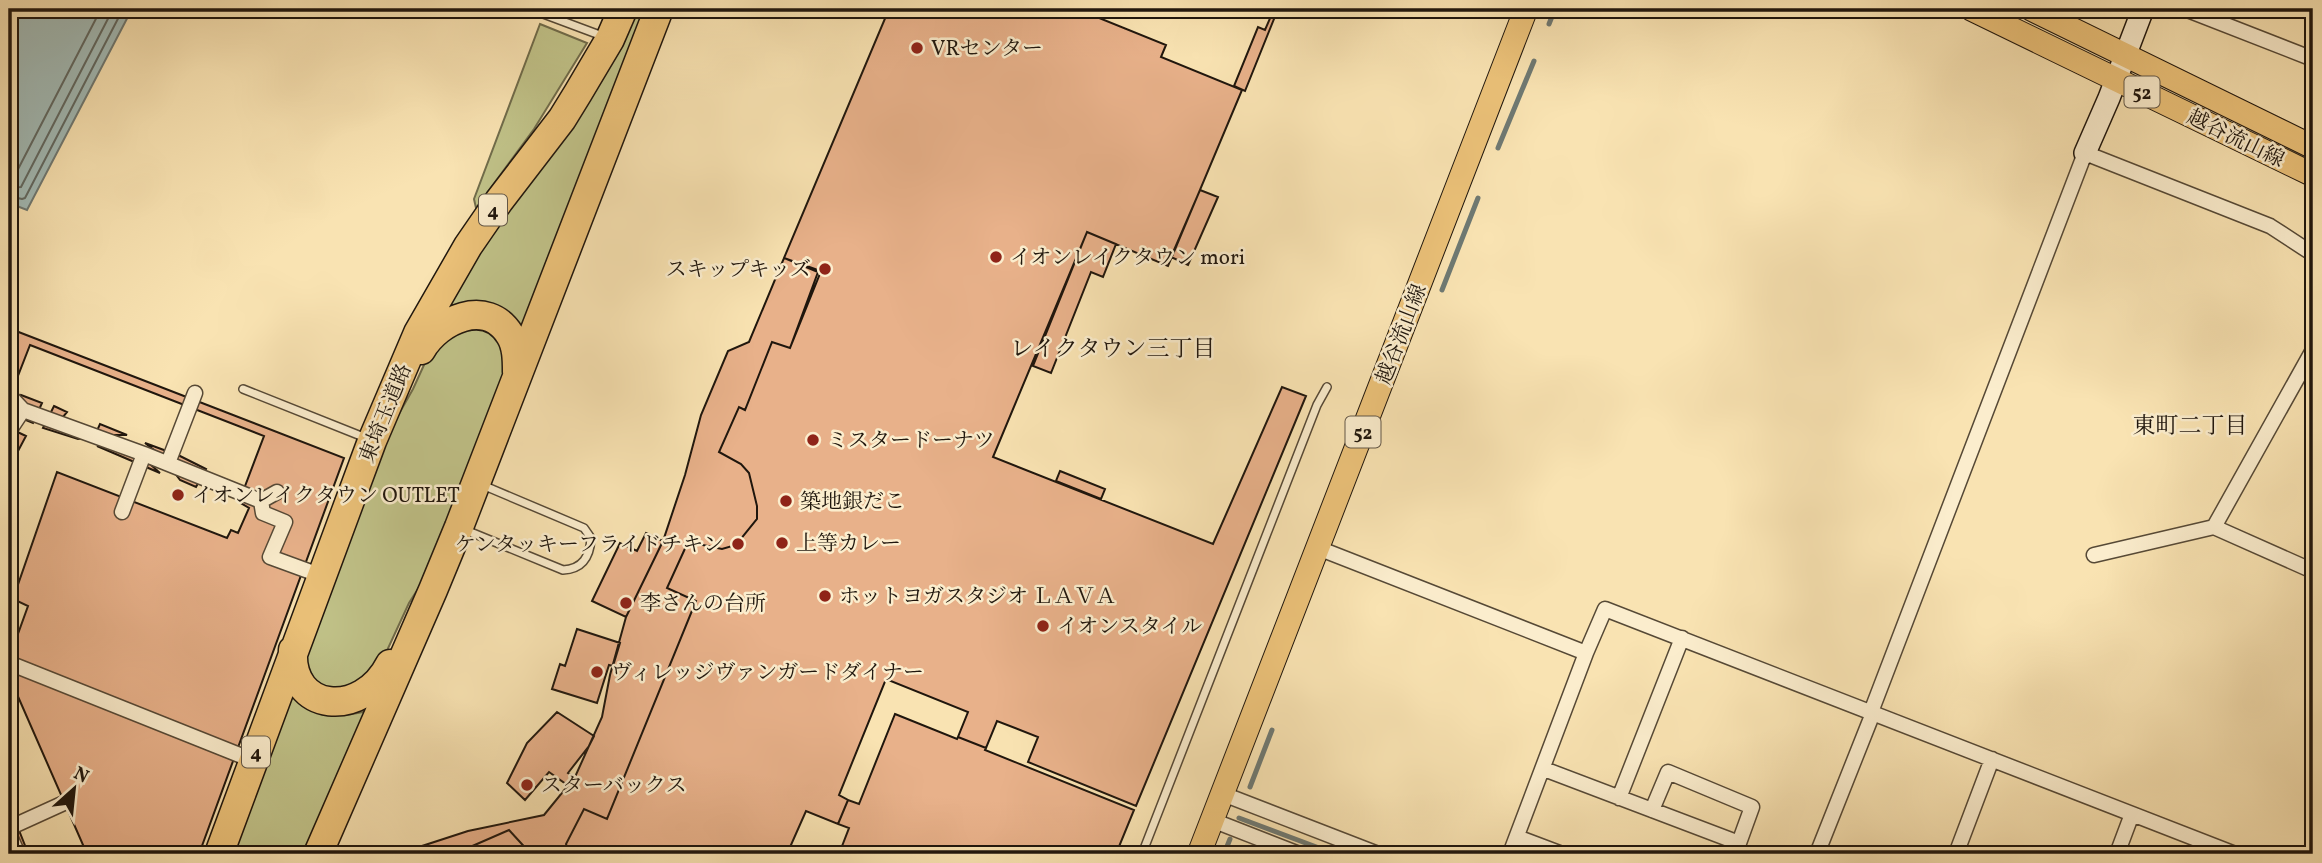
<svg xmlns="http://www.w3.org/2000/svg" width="2322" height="863" font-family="Vollkorn,'Noto Serif JP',serif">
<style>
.green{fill:#c1c389;stroke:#706c4b;stroke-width:2}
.water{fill:#a2bbb7;stroke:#6e7973;stroke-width:2}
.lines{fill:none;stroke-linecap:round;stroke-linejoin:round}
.shore{stroke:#606862;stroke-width:2}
.stream{stroke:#6e7973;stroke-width:5}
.building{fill:#e8b18a;stroke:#1f160d;stroke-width:2;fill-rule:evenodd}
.lane-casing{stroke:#564936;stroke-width:10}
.street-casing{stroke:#564936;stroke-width:17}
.secondary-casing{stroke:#1f160d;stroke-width:24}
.primary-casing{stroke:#1f160d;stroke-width:25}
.highway-casing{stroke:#1f160d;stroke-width:31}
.lane{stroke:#fbedcd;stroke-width:7}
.street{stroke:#fbedcd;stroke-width:14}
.secondary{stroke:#fbedcd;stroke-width:21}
.primary{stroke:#ecc279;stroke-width:23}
.highway{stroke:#ecc279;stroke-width:28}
.poi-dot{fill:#8f2418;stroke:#fbedcd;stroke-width:2.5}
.labels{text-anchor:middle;stroke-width:5;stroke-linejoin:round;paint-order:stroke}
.shield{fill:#fbedcd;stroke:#615647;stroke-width:2}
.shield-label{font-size:19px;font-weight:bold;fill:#1f160d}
.poi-label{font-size:21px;fill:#1f160d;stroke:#fbedcd;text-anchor:start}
.street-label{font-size:21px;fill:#1f160d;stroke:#fbedcd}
.neighbourhood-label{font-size:23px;fill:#1f160d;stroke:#fbedcd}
</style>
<rect width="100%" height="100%" fill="#f9e3b2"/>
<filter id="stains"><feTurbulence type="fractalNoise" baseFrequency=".00286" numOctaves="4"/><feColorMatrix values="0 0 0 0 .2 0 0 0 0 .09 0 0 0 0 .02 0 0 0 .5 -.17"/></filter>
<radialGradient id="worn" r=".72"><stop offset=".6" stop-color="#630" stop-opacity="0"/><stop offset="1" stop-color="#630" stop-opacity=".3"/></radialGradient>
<path class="green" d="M 634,9 L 651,9 L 523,336 L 436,316 Z
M 540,24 L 587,43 L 534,129 L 476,208 L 474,199 Z
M 465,327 L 489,329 L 504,350 L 505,379 L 432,567 L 409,603 L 378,670 L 337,692 C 314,682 312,682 305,656 L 383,442 L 413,389 L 429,354 Z
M 289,686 C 319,709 331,722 370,710 L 325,817 L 304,854 L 230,854 Z"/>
<path class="water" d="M 9,9 L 132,9 L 27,210 L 9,203 Z"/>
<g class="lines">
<path class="shore" d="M 9,177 L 15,175 L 101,9
M 9,188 L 21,187 L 113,9
M 9,196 L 22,199 L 25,198 L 123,9"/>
<path class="stream" d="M 1549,24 L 1555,9
M 1498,148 L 1534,61
M 1442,290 L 1478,198
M 1250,787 L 1272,730
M 1239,818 L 1335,854
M 1224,854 L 1230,839"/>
</g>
<path class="building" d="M 889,9 L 1077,9 L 1166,45 L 1161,57 L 1242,90 L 1168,266 L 1087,232 L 993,457 L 1213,544 L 1282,387 L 1306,396 L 1136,806 L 1028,762 L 1038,737 L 997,721 L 986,748 L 958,737 L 968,712 L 886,679 L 839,795 L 848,800 L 838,824 L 806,811 L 787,854 L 570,854 L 566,844 L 584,809 L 607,819 L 696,601 L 667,588 L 688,542 L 722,549 L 736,545 L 757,519 L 757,506 L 749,473 L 741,464 L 719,452 L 739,407 L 745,410 L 772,342 L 790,348 L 818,272 L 784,258 Z
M 1274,9 L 1278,9 L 1245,91 L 1234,86 L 1258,27 L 1265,30 Z
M 1200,190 L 1218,197 L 1188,265 L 1171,257 Z
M 1087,232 L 1116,244 L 1103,277 L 1091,272 L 1051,373 L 1033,366 Z
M 784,258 L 821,271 L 790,348 L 772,342 L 745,410 L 739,407 L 719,452 L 741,464 L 749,473 L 757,506 L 757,519 L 736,545 L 722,549 L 688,542 L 667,588 L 696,601 L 607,819 L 584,809 L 566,844 L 570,854 L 531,854 L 509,830 L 454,854 L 410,854 L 422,846 L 468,831 L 544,815 L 575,777 L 602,717 L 610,675 L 626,617 L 663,541 L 685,475 L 701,415 L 728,351 L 749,342 Z
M 16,331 L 344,458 L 199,854 L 9,854 L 9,336 Z
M 30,345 L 264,436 L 239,502 L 249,508 L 238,533 L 231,530 L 227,538 L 57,472 L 13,599 L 28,606 L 15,642 L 9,639 L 9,468 L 26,436 L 9,428 L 9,399 ZM 21,395 L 42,403 L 33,423 L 11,414 ZM 54,406 L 67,412 L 63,417 L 96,433 L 100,424 L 127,435 L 100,435 L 78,439 L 43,428 ZM 145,443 L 180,456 L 206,469 L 196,487 L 180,480 L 163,457 ZM 97,446 L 110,447 L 150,464 L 160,473 Z
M 1060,471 L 1105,489 L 1101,499 L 1056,481 Z
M 646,533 L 663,541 L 626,617 L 592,601 L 620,543 L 637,551 Z
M 577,629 L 620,643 L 613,666 L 609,665 L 597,703 L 552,689 L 560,664 L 565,666 Z
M 9,676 L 87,854 L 24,854 L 28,853 L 9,805 Z
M 557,712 L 594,736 L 589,746 L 568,773 L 572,776 L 566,784 L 549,772 L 525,800 L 507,783 L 527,743 Z
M 895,714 L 957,739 L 958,737 L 986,748 L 985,750 L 1134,810 L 1116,854 L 839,854 L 849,828 L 838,824 L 848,800 L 859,804 Z
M 509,830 L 531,854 L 454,854 Z"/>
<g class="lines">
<defs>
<path id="lane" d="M 530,9 L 605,37
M 243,389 L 366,438
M 463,529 L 563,570 C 583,569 590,556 591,538 L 584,528 L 480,484
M 1142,854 L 1317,405 L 1327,387"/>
<path id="street" d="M 2185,9 L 2313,59
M 9,395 L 23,410 L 144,454 L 261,501 L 263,513 L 285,522 L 270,557 L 311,572
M 9,431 L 23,410
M 168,463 L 195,393
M 261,501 L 277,492
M 122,512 L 144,454
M 2214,527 L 2313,571
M 1318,548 L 1586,653
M 2094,555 L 2214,527 L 2313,350
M 9,663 L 242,756
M 1871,712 L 2085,153 L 2270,226 L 2313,254
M 1544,769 L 1739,843
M 1223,794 L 1378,854
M 1619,798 L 1682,638
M 1652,810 L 1668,772 L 1752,807 L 1735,854
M 1212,820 L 1299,854
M 9,828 L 64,803
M 9,834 L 18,854
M 1517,837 L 1562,854
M 1510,854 L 1586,653 L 1605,609 L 2235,854
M 1817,854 L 1873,713
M 1956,854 L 1992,759
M 2117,854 L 2132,814"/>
<path id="secondary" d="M 2085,153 L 2109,98 L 2143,9"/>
<path id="primary" d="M 1971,9 L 2313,175
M 2031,9 L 2313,147
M 1199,854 L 1526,9"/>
<path id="highway" d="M 421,350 C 438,320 487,297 510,335 C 517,346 517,360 517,372
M 293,650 C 289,713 362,719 390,664
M 219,854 L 372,441 L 418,333 L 468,246 L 499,201 L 562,119 L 578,93 L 610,39 L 623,9
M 318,854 L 433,590 L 459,527 L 659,9"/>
</defs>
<use href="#lane" class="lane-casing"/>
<use href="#street" class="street-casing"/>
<use href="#secondary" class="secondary-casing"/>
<use href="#primary" class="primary-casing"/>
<use href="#highway" class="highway-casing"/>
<use href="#lane" class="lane"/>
<use href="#street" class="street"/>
<use href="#secondary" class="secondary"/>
<use href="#primary" class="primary"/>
<use href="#highway" class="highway"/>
</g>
<g class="poi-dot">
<circle cx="917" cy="48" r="7"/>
<circle cx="996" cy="257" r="7"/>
<circle cx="825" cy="269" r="7"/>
<circle cx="813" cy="440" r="7"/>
<circle cx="178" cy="495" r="7"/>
<circle cx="786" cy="501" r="7"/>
<circle cx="782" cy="543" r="7"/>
<circle cx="738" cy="544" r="7"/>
<circle cx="825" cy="596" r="7"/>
<circle cx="626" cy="603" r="7"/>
<circle cx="1043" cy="626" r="7"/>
<circle cx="597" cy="672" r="7"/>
<circle cx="527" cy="785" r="7"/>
</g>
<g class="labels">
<g class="shield">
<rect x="2124.5" y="76.5" width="35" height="31" rx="5"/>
<rect x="479" y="194.5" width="28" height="31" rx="5"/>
<rect x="1345.5" y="416.5" width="35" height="31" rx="5"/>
<rect x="242" y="736.5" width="28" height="31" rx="5"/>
</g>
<g class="shield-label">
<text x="2142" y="99">52</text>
<text x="493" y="217">4</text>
<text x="1363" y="439">52</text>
<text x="256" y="759">4</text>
</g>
<g class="poi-label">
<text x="931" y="55">VRセンター</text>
<text x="1010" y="264">イオンレイクタウン mori</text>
<text x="811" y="276" text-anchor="end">スキップキッズ</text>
<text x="827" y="447">ミスタードーナツ</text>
<text x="192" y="502">イオンレイクタウン OUTLET</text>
<text x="800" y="508">築地銀だこ</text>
<text x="796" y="550">上等カレー</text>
<text x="724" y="551" text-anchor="end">ケンタッキーフライドチキン</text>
<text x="839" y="603">ホットヨガスタジオ ＬＡＶＡ</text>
<text x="640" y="610">李さんの台所</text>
<text x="1057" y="633">イオンスタイル</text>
<text x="611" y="679">ヴィレッジヴァンガードダイナー</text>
<text x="541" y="792">スターバックス</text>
</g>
<g class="street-label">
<text transform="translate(2236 138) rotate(26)" y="7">越谷流山線</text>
<text transform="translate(1401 334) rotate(-69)" y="7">越谷流山線</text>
<text transform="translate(385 413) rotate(-68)" y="7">東埼玉道路</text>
</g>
<g class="neighbourhood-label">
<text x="1113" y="356">レイクタウン三丁目</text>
<text x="2190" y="433">東町二丁目</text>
</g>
</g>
<rect width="2322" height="863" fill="none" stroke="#f9e3b2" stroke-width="35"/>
<rect x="10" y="10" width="2301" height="842" fill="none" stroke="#1f160d" stroke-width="3.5"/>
<rect x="18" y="18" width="2287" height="828" fill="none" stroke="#1f160d" stroke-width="2"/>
<g transform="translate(74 789) rotate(27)" stroke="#fbedcd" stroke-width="5" paint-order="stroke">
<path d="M0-5L12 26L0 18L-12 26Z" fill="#1f160d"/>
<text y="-10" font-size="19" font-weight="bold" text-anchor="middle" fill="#1f160d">N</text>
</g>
<rect width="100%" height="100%" filter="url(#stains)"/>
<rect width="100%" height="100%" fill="url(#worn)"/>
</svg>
